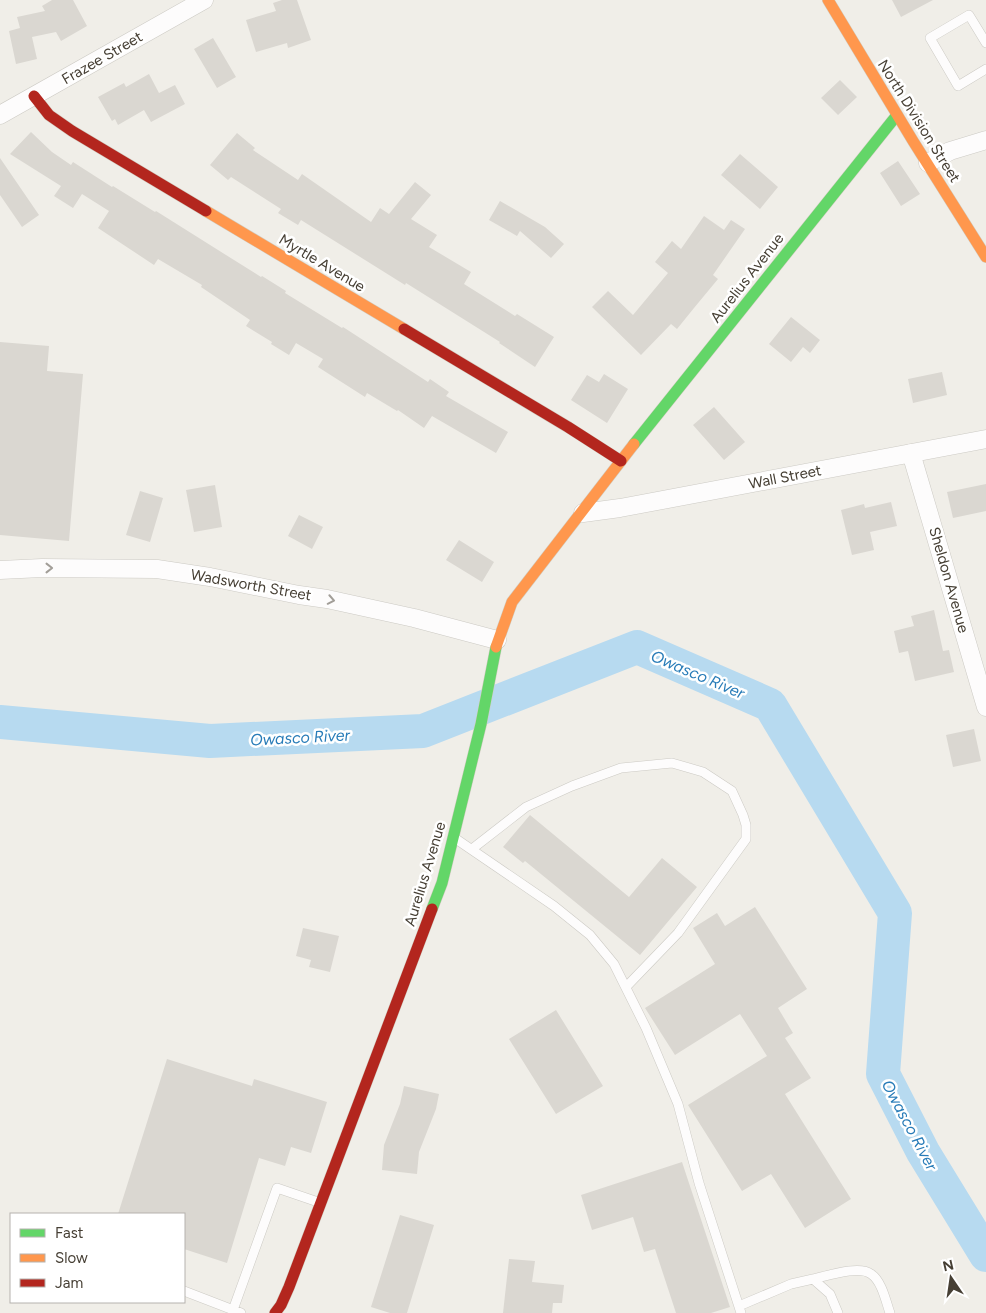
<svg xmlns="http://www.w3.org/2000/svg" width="986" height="1313" font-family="Figtree,sans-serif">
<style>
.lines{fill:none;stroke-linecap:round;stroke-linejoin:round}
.river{stroke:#b7daf0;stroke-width:34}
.building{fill:#dad7d1}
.lane-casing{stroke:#cccac4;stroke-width:10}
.street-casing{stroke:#cccac4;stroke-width:19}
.fast-casing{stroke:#d1ccc0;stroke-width:12}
.slow-casing{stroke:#d1ccc0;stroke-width:12}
.jam-casing{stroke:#d1ccc0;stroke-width:12}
.lane{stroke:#fdfcfc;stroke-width:9}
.street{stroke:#fdfcfc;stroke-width:18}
.fast{stroke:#63d668;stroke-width:11}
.slow{stroke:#ff974d;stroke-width:11}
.jam{stroke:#b3261e;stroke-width:11}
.oneway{stroke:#a29e98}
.labels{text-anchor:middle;stroke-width:5;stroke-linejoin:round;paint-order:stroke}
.street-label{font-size:15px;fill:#463f34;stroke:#fff}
.water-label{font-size:16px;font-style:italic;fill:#287cb8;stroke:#fff}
</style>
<rect width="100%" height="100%" fill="#f0eee8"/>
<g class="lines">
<path class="river" d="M 0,722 L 210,741 L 423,731 L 637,647 L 770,705 L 895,913 L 883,1074 L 923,1152 L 986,1255"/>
</g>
<path class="building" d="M 52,0 L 73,0 L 87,26 L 61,41 L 56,32 L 32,37 L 37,59 L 16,64 L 9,31 L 20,28 L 17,17 L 45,11 L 42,6 Z
M 282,0 L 297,0 L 311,40 L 288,48 L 287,43 L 256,52 L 246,20 L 276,11 L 273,3 Z
M 892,0 L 933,0 L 901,17 Z
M 213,38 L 236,77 L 217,88 L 194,49 Z
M 149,74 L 159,93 L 175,85 L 185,104 L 151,122 L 144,110 L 118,125 L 115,119 L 112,121 L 98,97 L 124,83 L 126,87 Z
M 840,80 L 857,97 L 838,115 L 821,98 Z
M 31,132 L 52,152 L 71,165 L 73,162 L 112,187 L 113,186 L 155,212 L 156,211 L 261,277 L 262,276 L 286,291 L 285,293 L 342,328 L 343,327 L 428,382 L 430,379 L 449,392 L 446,396 L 508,432 L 496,453 L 432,416 L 424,428 L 398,410 L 397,411 L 367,393 L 365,397 L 318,367 L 323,359 L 296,343 L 289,355 L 271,344 L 272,342 L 246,326 L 250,320 L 201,287 L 202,285 L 158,259 L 154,265 L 98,228 L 109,211 L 82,194 L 73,208 L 54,196 L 61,186 L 10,154 Z
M 237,133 L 255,148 L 253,150 L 298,180 L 302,174 L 371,222 L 380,208 L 389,214 L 415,182 L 431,195 L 411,219 L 437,235 L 429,247 L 471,272 L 464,284 L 515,316 L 517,314 L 554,337 L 535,367 L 499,343 L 500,342 L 406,283 L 405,285 L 301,220 L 298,225 L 278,213 L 281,209 L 231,177 L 228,180 L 210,165 Z
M 740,154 L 778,187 L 760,209 L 721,175 Z
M 0,158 L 39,215 L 22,227 L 0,195 Z
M 898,161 L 920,194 L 901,206 L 880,173 Z
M 500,201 L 545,227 L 564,244 L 551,258 L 520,231 L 517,236 L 489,220 Z
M 704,216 L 724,230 L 731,220 L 745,229 L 713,275 L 718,279 L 694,308 L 677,329 L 671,324 L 641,355 L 592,307 L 608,291 L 633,315 L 668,273 L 655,262 L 672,241 L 681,249 Z
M 791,317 L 820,340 L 810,353 L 803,347 L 791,362 L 769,344 Z
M 0,342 L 49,346 L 47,371 L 83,374 L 69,541 L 0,535 Z
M 942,372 L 947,395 L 913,403 L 908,379 Z
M 604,374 L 628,389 L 607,423 L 571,400 L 587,375 L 599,382 Z
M 714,407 L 745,442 L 724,460 L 693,425 Z
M 986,484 L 986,511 L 953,518 L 947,492 Z
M 215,485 L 222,527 L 194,532 L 186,490 Z
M 140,491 L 163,498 L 150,542 L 126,535 Z
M 891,502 L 897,526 L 870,532 L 874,550 L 852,555 L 841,510 L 864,504 L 865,508 Z
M 299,515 L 323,527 L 312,549 L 288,536 Z
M 459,540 L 494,562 L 482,582 L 446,560 Z
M 934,610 L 943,651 L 949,650 L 954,672 L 915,681 L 908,651 L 899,653 L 894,631 L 914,626 L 911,616 Z
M 974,729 L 981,761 L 953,767 L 946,735 Z
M 530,815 L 629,897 L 662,858 L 697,887 L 640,955 L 525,861 L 523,863 L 503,847 Z
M 755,907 L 807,989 L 778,1008 L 793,1033 L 785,1038 L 811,1078 L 785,1094 L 851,1199 L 805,1228 L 771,1174 L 742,1191 L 688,1105 L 767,1056 L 740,1014 L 675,1055 L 645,1008 L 715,964 L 693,928 L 717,913 L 725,926 Z
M 303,928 L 339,936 L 330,972 L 309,967 L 311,960 L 296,956 Z
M 556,1010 L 603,1086 L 556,1114 L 509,1039 Z
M 167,1059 L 252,1086 L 254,1079 L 327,1102 L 311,1153 L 291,1147 L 285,1166 L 259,1158 L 227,1263 L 184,1249 L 184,1214 L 118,1214 Z
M 404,1086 L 439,1094 L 436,1109 L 419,1152 L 417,1174 L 382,1170 L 384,1145 L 400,1104 Z
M 682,1162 L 730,1307 L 711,1313 L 676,1313 L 655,1249 L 644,1252 L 633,1217 L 592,1230 L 581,1195 Z
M 400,1215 L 434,1225 L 407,1313 L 390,1313 L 371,1307 Z
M 509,1259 L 535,1261 L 532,1282 L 564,1285 L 562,1303 L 553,1303 L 552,1313 L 503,1313 Z"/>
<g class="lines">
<defs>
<path id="lane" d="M 986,43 L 969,15 L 930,38 L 958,86 L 986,69
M 456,839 L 554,906 L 590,935 L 614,964 L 646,1028 L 678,1104 L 699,1183 L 741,1313
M 472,849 L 526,807 L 572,786 L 621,768 L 672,763 L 703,772 L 732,791 L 743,815 L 746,825 L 746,839 L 678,933 L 626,987
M 813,1279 C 827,1276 859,1265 871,1274 C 882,1281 886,1302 890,1313
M 184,1291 L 241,1313
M 739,1306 L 791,1284 L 813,1279 L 830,1294 L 838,1313
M 233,1310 L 277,1188 L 318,1202"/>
<path id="street" d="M 0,115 L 204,0
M 928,163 L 950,151 L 986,140
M 911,453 L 986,707
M 583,513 L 620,508 L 986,439
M 0,570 L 42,568 L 157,569 L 210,577 L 299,595 L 327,599 L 414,618 L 497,640"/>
<path id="fast" d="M 634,444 L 897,115
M 432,909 L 442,883 L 481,724 L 496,647"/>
<path id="slow" d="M 828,0 L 913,141 L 986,257
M 206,211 L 404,329
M 496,647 L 512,602 L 634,444"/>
<path id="jam" d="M 34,96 L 49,115 L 72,131 L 206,211
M 404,329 L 568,427 L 621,461
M 275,1313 L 281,1305 L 289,1287 L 432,909"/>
</defs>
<use href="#lane" class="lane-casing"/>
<use href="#street" class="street-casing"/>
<use href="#fast" class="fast-casing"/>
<use href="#slow" class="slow-casing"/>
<use href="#jam" class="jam-casing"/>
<use href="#lane" class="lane"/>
<use href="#street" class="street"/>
<use href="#fast" class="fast"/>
<use href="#slow" class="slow"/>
<use href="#jam" class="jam"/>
</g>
<defs><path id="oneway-chevron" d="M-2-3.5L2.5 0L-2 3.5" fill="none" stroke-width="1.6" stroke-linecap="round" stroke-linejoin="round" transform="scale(1.25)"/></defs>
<g class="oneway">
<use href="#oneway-chevron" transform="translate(49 568)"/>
<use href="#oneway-chevron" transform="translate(331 600) rotate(11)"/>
</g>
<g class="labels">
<g class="street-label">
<text transform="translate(102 58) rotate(-30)" y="5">Frazee Street</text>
<text transform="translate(919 121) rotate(58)" y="5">North Division Street</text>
<text transform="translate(322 263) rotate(31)" y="5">Myrtle Avenue</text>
<text transform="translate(747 278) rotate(-52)" y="5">Aurelius Avenue</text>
<text transform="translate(785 477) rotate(-11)" y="5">Wall Street</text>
<text transform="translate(949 580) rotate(74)" y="5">Sheldon Avenue</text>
<text transform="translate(251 585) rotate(10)" y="5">Wadsworth Street</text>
<text transform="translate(425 874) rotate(-73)" y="5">Aurelius Avenue</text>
</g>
<g class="water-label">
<text transform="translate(698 674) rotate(23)" y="6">Owasco River</text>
<text transform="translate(300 737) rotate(-3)" y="6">Owasco River</text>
<text transform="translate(910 1125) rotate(62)" y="6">Owasco River</text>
</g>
</g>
<rect x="10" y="1213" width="175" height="90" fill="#ffffff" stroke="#b5b2ae"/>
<rect x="20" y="1229" width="25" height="8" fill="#63d668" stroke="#b5b2ae"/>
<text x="55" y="1238" font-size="15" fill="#463f34">Fast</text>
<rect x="20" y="1254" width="25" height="8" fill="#ff974d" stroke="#b5b2ae"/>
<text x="55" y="1263" font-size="15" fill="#463f34">Slow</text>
<rect x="20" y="1279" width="25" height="8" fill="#b3261e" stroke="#b5b2ae"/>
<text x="55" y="1288" font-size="15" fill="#463f34">Jam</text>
<g transform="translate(951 1278) rotate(347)" stroke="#ffffff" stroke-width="4" paint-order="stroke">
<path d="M0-4L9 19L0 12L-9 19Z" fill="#463f34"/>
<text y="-8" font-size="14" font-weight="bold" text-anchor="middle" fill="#463f34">N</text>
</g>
</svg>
